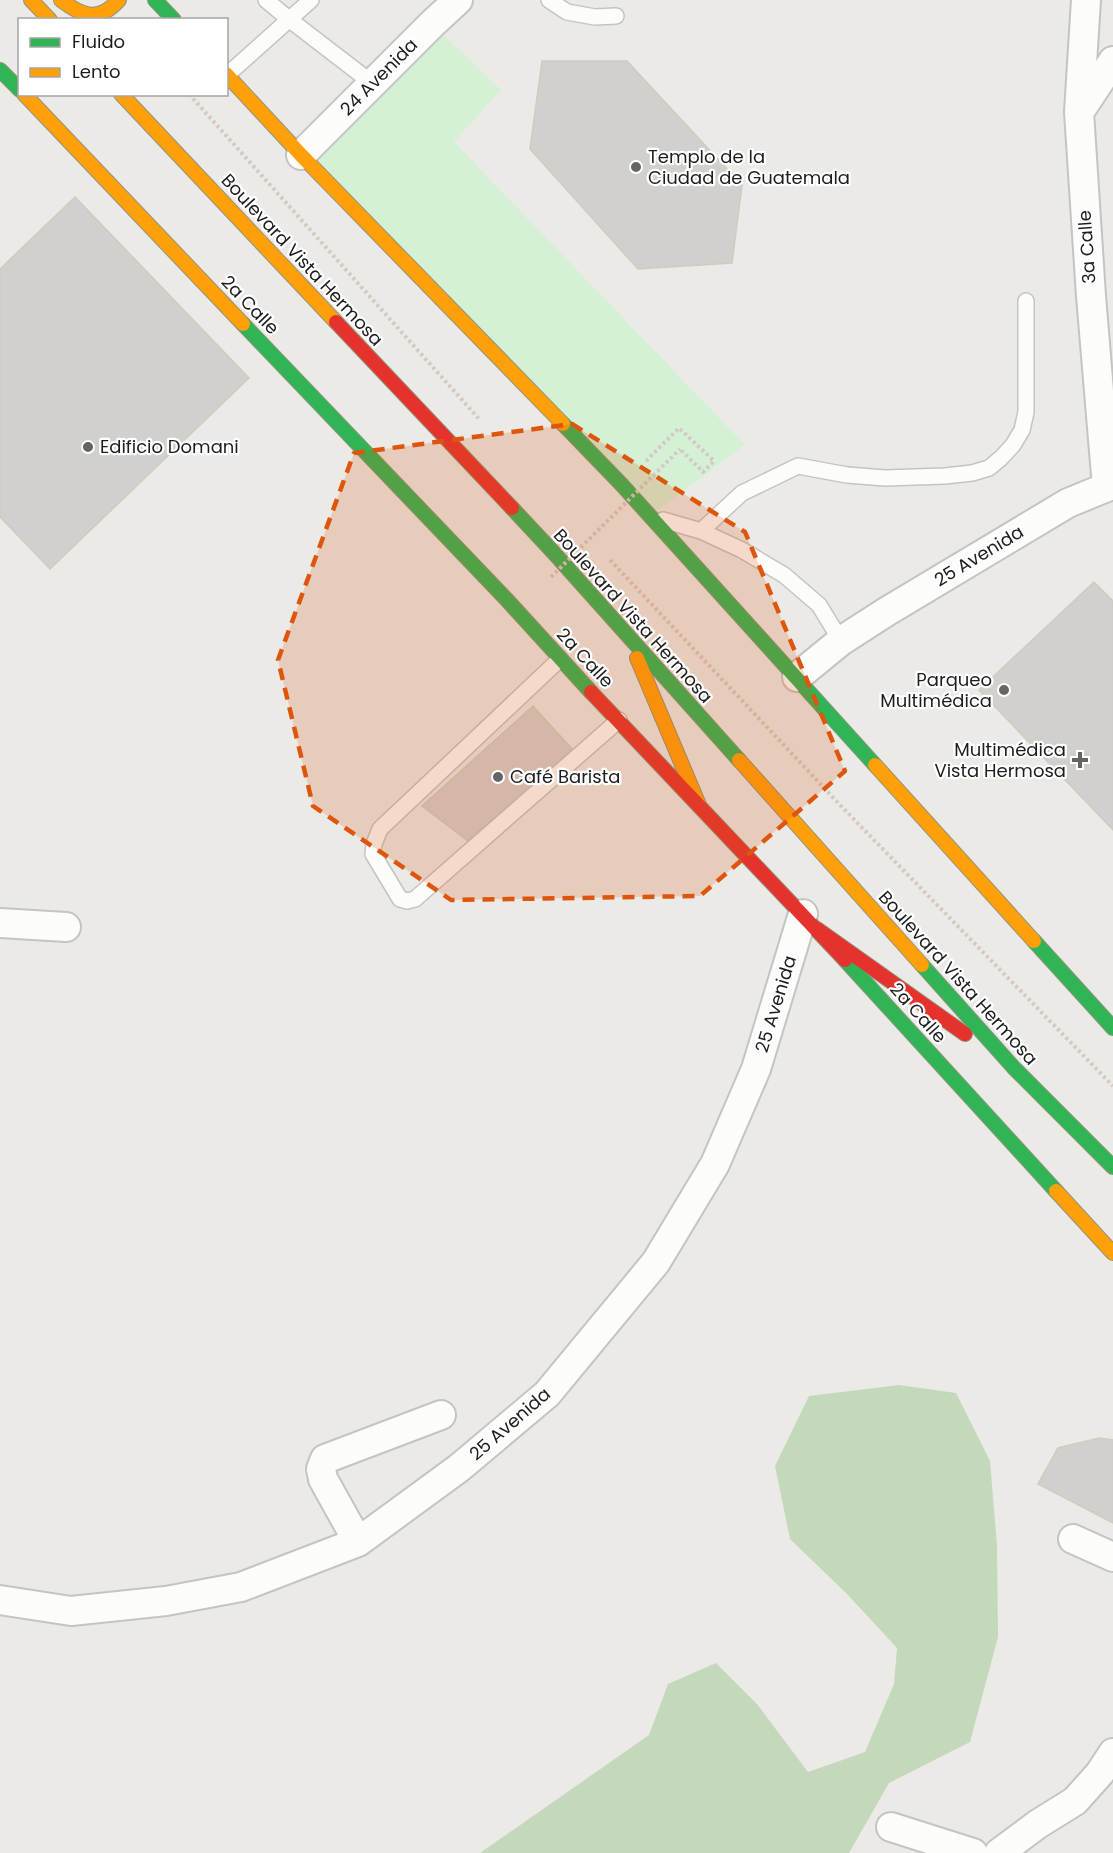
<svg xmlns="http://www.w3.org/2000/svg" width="1113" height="1853" font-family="Poppins,sans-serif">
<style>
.forest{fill:#c4d9bc}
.park{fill:#d4f1d6}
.building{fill:#d2d0cd;stroke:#cecbc7;stroke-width:1.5}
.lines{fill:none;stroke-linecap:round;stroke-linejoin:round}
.lane-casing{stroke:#c4c4c2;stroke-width:18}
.street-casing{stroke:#c4c4c2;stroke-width:32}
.fast-casing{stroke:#91947f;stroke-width:16}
.slow-casing{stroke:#91947f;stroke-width:16}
.jam-casing{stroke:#91947f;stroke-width:16}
.path{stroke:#d5c9c6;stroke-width:4;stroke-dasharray:3 3;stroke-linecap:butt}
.lane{stroke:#fcfcfb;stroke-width:15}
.street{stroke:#fcfcfb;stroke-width:28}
.fast{stroke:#30b455;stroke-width:14}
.slow{stroke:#ff9f0a;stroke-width:14}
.jam{stroke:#e5322d;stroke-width:14}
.path-bridge{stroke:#d5c9c6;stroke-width:4;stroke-dasharray:3 3;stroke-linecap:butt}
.marked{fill:#de560d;fill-opacity:0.2;stroke:#de560d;stroke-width:4.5;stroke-dasharray:12 8;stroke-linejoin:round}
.poi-dot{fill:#656563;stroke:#fff;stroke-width:2}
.labels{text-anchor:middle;stroke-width:4.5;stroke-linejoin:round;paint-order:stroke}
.street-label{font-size:18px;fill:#1d1d1d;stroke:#fff}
.poi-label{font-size:18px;fill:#1d1d1d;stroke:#fff;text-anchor:start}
</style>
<rect width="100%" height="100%" fill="#ebeae6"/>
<path class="forest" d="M 899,1385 L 956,1393 L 990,1461 L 997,1546 L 998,1637 L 970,1742 L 889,1783 L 849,1853 L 480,1853 L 649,1735 L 668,1684 L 716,1663 L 757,1704 L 808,1772 L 865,1752 L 894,1684 L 897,1648 L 847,1594 L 790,1539 L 775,1466 L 809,1396 Z"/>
<path class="park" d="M 432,24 L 501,90 L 454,142 L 745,445 L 650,516 L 301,155 Z"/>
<path class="building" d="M 542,61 L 627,61 L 742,185 L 732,263 L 638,269 L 530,149 Z
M 75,197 L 249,378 L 50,569 L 0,517 L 0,269 Z
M 1094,582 L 1113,601 L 1113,830 L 979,690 Z
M 533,706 L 572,749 L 472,844 L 422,806 Z
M 1099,1438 L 1113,1440 L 1113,1523 L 1038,1484 L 1058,1448 Z"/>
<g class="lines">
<defs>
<path id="lane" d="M 266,0 L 290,20 L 372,83
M 549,0 L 567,12 L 595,17 L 616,16
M 227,75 L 311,0
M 663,520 L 701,531 L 742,550 L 784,575 L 819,605 L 841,641
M 701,531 L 742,493 L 798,466 L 847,475 L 885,478 L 945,476 L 972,473 L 989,468 L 1001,458 L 1013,445 L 1022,430 L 1026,412 L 1026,301
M 560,659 L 380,829 L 374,844 L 373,854 L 400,899 L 407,901 L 415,899 L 619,720"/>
<path id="street" d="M 1086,0 L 1079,112 L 1091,296 L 1107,487
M 1080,111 L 1113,61
M 301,155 L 432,24 L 458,0
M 797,677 L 841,641 L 886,612 L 1068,503 L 1107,487
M 0,923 L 66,927
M 1073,1539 L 1113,1557
M 358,1542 L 323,1479 L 321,1469 L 325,1459 L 441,1415
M 0,1600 L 71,1611 L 166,1601 L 241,1587 L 358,1542 L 459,1468 L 547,1394 L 656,1262 L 715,1164 L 756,1069 L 803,914
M 891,1827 L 973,1853
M 999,1853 L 1038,1824 L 1075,1801 L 1100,1773 L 1113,1753"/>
<path id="fast" d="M 155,0 L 174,20
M 0,70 L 20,90
M 243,324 L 507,600 L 591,692
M 563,424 L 622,485 L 875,765
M 512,508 L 554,553 L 739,760
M 1034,941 L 1113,1028
M 845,960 L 1056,1191
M 922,965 L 1014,1068 L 1113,1167"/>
<path id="slow" d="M 31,0 L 50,20
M 61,0 C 83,17 99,22 119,0
M 226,74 L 301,155 L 563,424
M 24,94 L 243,324
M 121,94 L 336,322
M 637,658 L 699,805
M 739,760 L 922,965
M 875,765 L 1034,941
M 1056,1191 L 1113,1253"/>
<path id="jam" d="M 336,322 L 512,508
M 591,692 L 845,960
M 817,929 L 965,1034"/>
</defs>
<use href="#lane" class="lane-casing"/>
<use href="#street" class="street-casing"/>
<use href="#fast" class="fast-casing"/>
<use href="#slow" class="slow-casing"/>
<use href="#jam" class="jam-casing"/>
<path class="path" d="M 189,94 L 480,420
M 646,461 L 679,428 L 714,461 L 703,472 L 680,449
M 610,560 L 842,807 L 1113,1086"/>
<use href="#lane" class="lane"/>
<use href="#street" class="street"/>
<use href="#fast" class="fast"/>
<use href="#slow" class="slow"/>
<use href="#jam" class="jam"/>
<path class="path-bridge" d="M 551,577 L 680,449"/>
</g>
<path class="marked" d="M 572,424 L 745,532 L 845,771 L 700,896 L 451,900 L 313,806 L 278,660 L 354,453 Z"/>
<g class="poi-dot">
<circle cx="636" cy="167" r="6"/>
<circle cx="88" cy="447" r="6"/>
<circle cx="1004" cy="690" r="6"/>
<path d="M1077 751h6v6h6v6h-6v6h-6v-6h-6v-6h6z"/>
<circle cx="498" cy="777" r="6"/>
</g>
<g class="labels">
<g class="street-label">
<text transform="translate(379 77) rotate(-45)" y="6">24 Avenida</text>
<text transform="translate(1087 247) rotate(-94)" y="6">3a Calle</text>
<text transform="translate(302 260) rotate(47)" y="6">Boulevard Vista Hermosa</text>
<text transform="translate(250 305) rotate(46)" y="6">2a Calle</text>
<text transform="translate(979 556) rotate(-31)" y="6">25 Avenida</text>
<text transform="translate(633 616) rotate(48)" y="6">Boulevard Vista Hermosa</text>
<text transform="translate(585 658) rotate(47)" y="6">2a Calle</text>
<text transform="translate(958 978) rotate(48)" y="6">Boulevard Vista Hermosa</text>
<text transform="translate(776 1004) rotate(-73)" y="6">25 Avenida</text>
<text transform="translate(918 1013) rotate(48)" y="6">2a Calle</text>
<text transform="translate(510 1424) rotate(-41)" y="6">25 Avenida</text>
</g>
<g class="poi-label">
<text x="648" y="163">Templo de la<tspan x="648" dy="21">Ciudad de Guatemala</tspan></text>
<text x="100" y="453">Edificio Domani</text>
<text x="992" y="686" text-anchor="end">Parqueo<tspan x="992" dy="21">Multimédica</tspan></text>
<text x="1066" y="756" text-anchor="end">Multimédica<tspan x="1066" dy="21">Vista Hermosa</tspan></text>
<text x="510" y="783">Café Barista</text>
</g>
</g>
<rect x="18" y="18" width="210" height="78" fill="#ffffff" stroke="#a5a5a5" stroke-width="1.5"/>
<rect x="30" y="38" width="30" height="9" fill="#30b455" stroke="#a5a5a5" stroke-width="1.5"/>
<text x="72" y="48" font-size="18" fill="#1d1d1d">Fluido</text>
<rect x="30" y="68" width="30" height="9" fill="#ff9f0a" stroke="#a5a5a5" stroke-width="1.5"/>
<text x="72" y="78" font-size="18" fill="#1d1d1d">Lento</text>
</svg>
